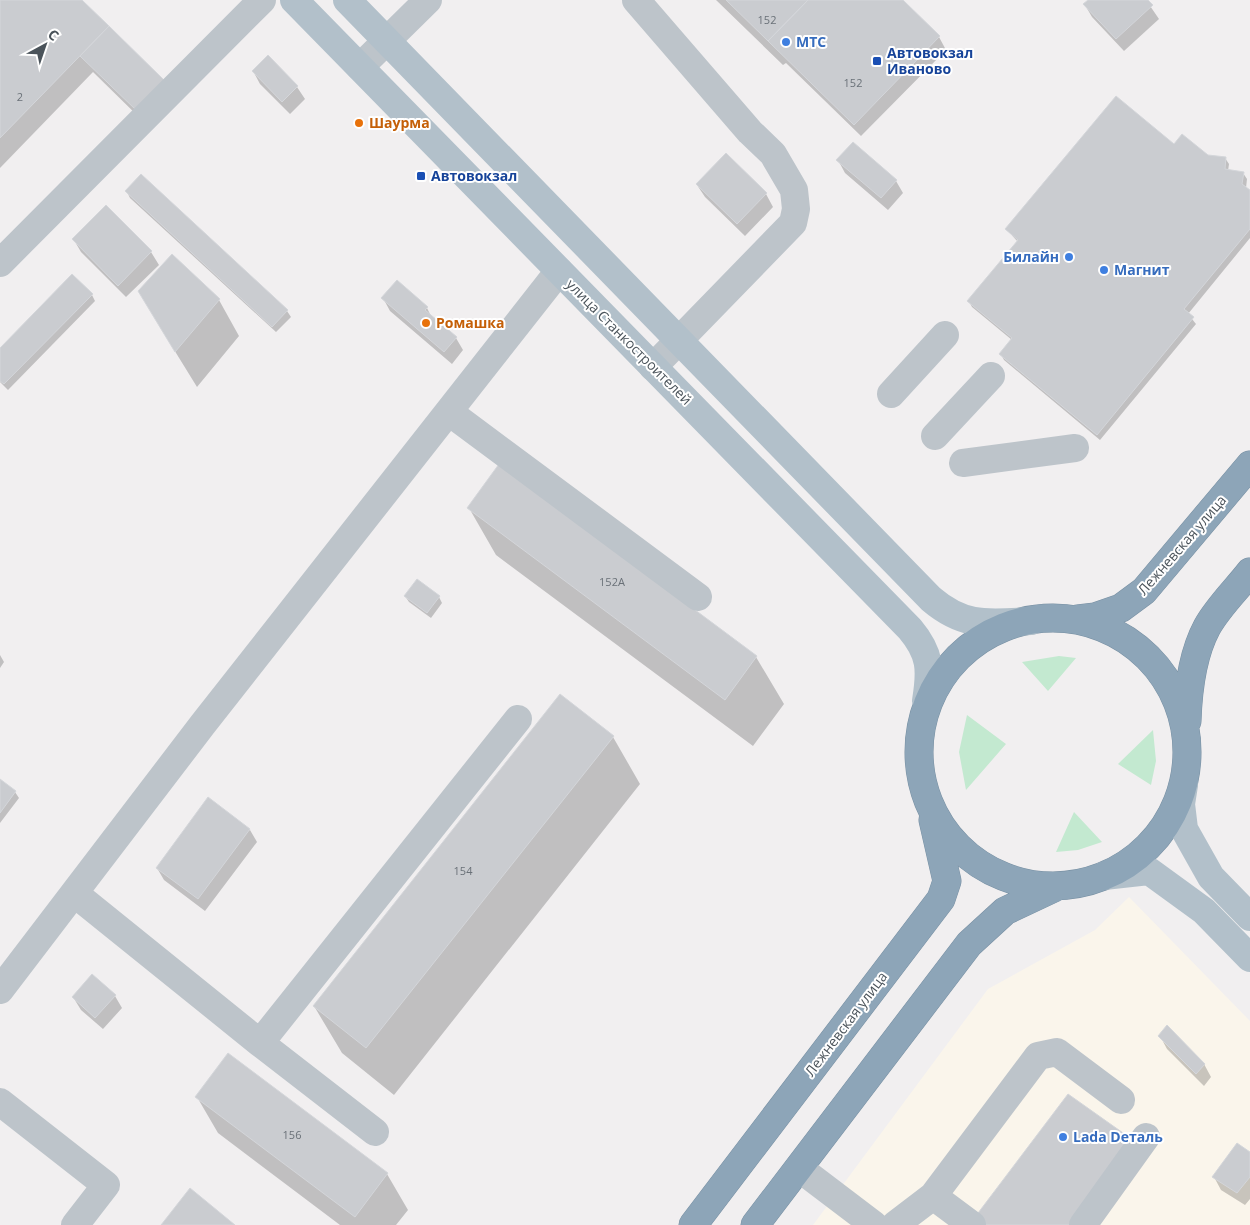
<svg xmlns="http://www.w3.org/2000/svg" width="1250" height="1225" font-family="'Open Sans',sans-serif">
<style>
.commercial{fill:#faf5eb}
.green{fill:#c3e9d0}
.shadow{fill:#0003}
.building{fill:#caccd0;stroke:#d4d6da}
.lines{fill:none;stroke-linecap:round;stroke-linejoin:round}
.highway-casing{stroke:#7890a3;stroke-width:29}
.minor{stroke:#bdc4ca;stroke-width:28}
.major{stroke:#b2c0ca;stroke-width:28}
.highway{stroke:#8da5b8;stroke-width:28}
.shop-dot{fill:#3f7fe0;stroke:#fff;stroke-width:2}
.transit-dot{fill:#1a4fb4;stroke:#fff;stroke-width:2}
.food-dot{fill:#e8710a;stroke:#fff;stroke-width:2}
.labels{text-anchor:middle;stroke-width:4;stroke-linejoin:round;paint-order:stroke}
.number-label{font-size:11px;fill:#6a7178}
.shop-label{font-size:14px;font-weight:bold;fill:#366cbe;stroke:#fff;text-anchor:start}
.transit-label{font-size:14px;font-weight:bold;fill:#164399;stroke:#fff;text-anchor:start}
.food-label{font-size:14px;font-weight:bold;fill:#c56008;stroke:#fff;text-anchor:start}
.street-label{font-size:14px;fill:#4a535a;stroke:#fff}
</style>
<rect width="100%" height="100%" fill="#f1eff0"/>
<path class="commercial" d="M 1129,897 L 1250,1021 L 1250,1225 L 813,1225 L 988,989 L 1095,930 Z"/>
<path class="green" d="M 1059,656 L 1076,658 L 1048,691 L 1022,662 Z
M 967,715 L 1006,744 L 966,790 L 959,752 Z
M 1153,730 L 1156,761 L 1151,785 L 1118,764 Z
M 1074,812 L 1102,842 L 1078,850 L 1056,852 Z"/>
<path class="shadow" d="M 0,0 L 80,0 L 165,82 L 145,123 L 93,72 L 0,168 Z
M 716,0 L 901,0 L 939,37 L 946,50 L 861,136 L 786,63 L 783,65 Z
M 1090,0 L 1146,0 L 1159,19 L 1124,51 L 1092,17 L 1085,5 Z
M 253,71 L 297,87 L 305,99 L 290,114 L 260,84 Z
M 1174,146 L 1207,157 L 1225,158 L 1229,164 L 1228,171 L 1243,173 L 1247,179 L 1246,188 L 1250,192 L 1250,238 L 1188,314 L 1196,324 L 1100,440 L 1004,360 L 1001,354 L 1012,340 L 972,307 L 969,301 L 1018,242 L 1007,230 Z
M 838,160 L 896,181 L 903,193 L 888,210 L 845,173 Z
M 697,185 L 766,194 L 773,207 L 745,236 L 705,197 Z
M 127,192 L 287,311 L 291,317 L 276,332 L 130,198 Z
M 106,207 L 151,252 L 159,265 L 126,297 L 81,252 L 74,240 Z
M 92,295 L 95,301 L 8,390 L 0,382 L 0,349 Z
M 383,298 L 427,308 L 432,318 L 456,338 L 463,350 L 452,364 L 390,311 Z
M 219,300 L 239,336 L 197,387 L 160,327 Z
M 469,508 L 756,657 L 784,704 L 753,746 L 496,555 Z
M 405,596 L 439,597 L 442,603 L 431,618 L 409,602 Z
M 0,655 L 4,662 L 0,668 Z
M 613,737 L 640,784 L 394,1095 L 342,1053 L 314,1006 Z
M 0,780 L 15,792 L 19,798 L 0,823 Z
M 250,830 L 257,842 L 205,911 L 164,880 L 157,868 Z
M 115,996 L 122,1008 L 103,1029 L 81,1010 L 73,997 Z
M 1160,1036 L 1204,1064 L 1211,1077 L 1204,1086 L 1167,1049 Z
M 197,1097 L 387,1174 L 408,1210 L 396,1225 L 340,1225 L 218,1133 Z
M 1250,1154 L 1250,1199 L 1245,1205 L 1221,1190 L 1214,1177 Z"/>
<path class="building" d="M 0,0 L 82,0 L 109,26 L 0,138 Z
M 726,0 L 808,0 L 768,41 Z
M 808,0 L 903,0 L 940,36 L 854,125 L 768,41 Z
M 1088,0 L 1148,0 L 1153,5 L 1116,39 L 1083,4 Z
M 109,26 L 166,82 L 137,111 L 80,56 Z
M 268,55 L 298,86 L 282,102 L 252,71 Z
M 1116,96 L 1174,144 L 1182,134 L 1208,155 L 1226,157 L 1225,169 L 1244,172 L 1242,184 L 1250,190 L 1250,229 L 1184,309 L 1194,317 L 1097,435 L 999,354 L 1012,338 L 967,301 L 1018,240 L 1005,229 Z
M 853,142 L 897,180 L 881,198 L 836,160 Z
M 726,153 L 767,193 L 737,224 L 696,184 Z
M 141,174 L 288,310 L 272,327 L 125,191 Z
M 106,205 L 152,251 L 118,286 L 72,239 Z
M 172,254 L 220,299 L 175,352 L 138,291 Z
M 72,274 L 93,294 L 4,384 L 0,381 L 0,348 Z
M 397,280 L 428,307 L 425,310 L 457,337 L 444,352 L 381,298 Z
M 499,464 L 757,656 L 725,700 L 467,508 Z
M 417,579 L 440,596 L 427,613 L 404,596 Z
M 560,694 L 614,736 L 366,1048 L 313,1006 Z
M 0,779 L 16,791 L 0,813 Z
M 208,797 L 250,829 L 198,899 L 156,868 Z
M 92,974 L 116,995 L 95,1018 L 72,997 Z
M 1167,1025 L 1205,1064 L 1196,1074 L 1158,1036 Z
M 228,1053 L 388,1173 L 355,1217 L 195,1097 Z
M 1068,1094 L 1133,1140 L 1070,1225 L 986,1225 L 975,1217 Z
M 1237,1143 L 1250,1152 L 1250,1177 L 1237,1193 L 1212,1177 Z
M 190,1188 L 235,1225 L 161,1225 Z"/>
<g class="lines">
<defs>
<path id="highway" d="M919 752a134 134 0 1 1 268 0a134 134 0 1 1-268 0Z
M 1078,619 L 1095,617 L 1121,608 L 1144,591 L 1250,465
M 1187,721 C 1188,690 1192,655 1207,627 C 1218,607 1236,590 1250,572
M 693,1225 L 941,899 L 947,881 L 933,820
M 755,1225 L 969,944 L 1005,911 L 1056,887"/>
</defs>
<use href="#highway" class="highway-casing"/>
<path class="minor" d="M 636,0 L 750,132 L 773,154 L 794,190 L 796,209 L 793,223 L 653,367
M 360,67 L 428,0
M 0,263 L 262,0
M 891,394 L 945,335
M 449,412 L 698,597
M 935,436 L 991,376
M 963,463 L 1075,448
M 74,893 L 260,1043 L 375,1132
M 0,990 L 203,724 L 559,271
M 260,1043 L 518,719
M 0,1102 L 106,1185 L 75,1225
M 799,1168 L 874,1225
M 933,1196 L 972,1225
M 895,1225 L 933,1196 L 1038,1056 L 1057,1052 L 1121,1100
M 1083,1225 L 1146,1137"/>
<path class="major" d="M 294,0 L 910,629 C 931,654 931,670 926,701
M 347,0 L 931,599 C 965,628 989,623 1031,621
M 1184,785 L 1181,804 L 1184,829 L 1211,877 L 1250,917
M 1104,876 L 1149,871 L 1204,911 L 1250,958"/>
<use href="#highway" class="highway"/>
</g>
<g class="shop-dot">
<circle cx="786" cy="42" r="5"/>
<circle cx="1069" cy="257" r="5"/>
<circle cx="1104" cy="270" r="5"/>
<circle cx="1063" cy="1137" r="5"/>
</g>
<g class="transit-dot">
<rect x="872" y="56" width="10" height="10" rx="2.5"/>
<rect x="416" y="171" width="10" height="10" rx="2.5"/>
</g>
<g class="food-dot">
<circle cx="359" cy="123" r="5"/>
<circle cx="426" cy="323" r="5"/>
</g>
<g class="labels">
<g class="number-label">
<text x="767" y="24">152</text>
<text x="853" y="87">152</text>
<text x="20" y="101">2</text>
<text x="612" y="586">152А</text>
<text x="463" y="875">154</text>
<text x="292" y="1139">156</text>
</g>
<g class="shop-label">
<text x="796" y="47">МТС</text>
<text x="1059" y="262" text-anchor="end">Билайн</text>
<text x="1114" y="275">Магнит</text>
<text x="1073" y="1142">Lada Dеталь</text>
</g>
<g class="transit-label">
<text x="887" y="58">Автовокзал<tspan x="887" dy="16">Иваново</tspan></text>
<text x="431" y="181">Автовокзал</text>
</g>
<g class="food-label">
<text x="369" y="128">Шаурма</text>
<text x="436" y="328">Ромашка</text>
</g>
<g class="street-label">
<text transform="translate(629 342) rotate(45)" y="5">улица Станкостроителей</text>
<text transform="translate(1182 545) rotate(-49)" y="5">Лежневская улица</text>
<text transform="translate(846 1024) rotate(-53)" y="5">Лежневская улица</text>
</g>
</g>
<g transform="translate(45 45) rotate(40)" stroke="#ffffff" stroke-width="4" paint-order="stroke">
<path d="M0-4L9 19L0 12L-9 19Z" fill="#4a535a"/>
<text y="-8" font-size="14" font-weight="bold" text-anchor="middle" fill="#4a535a">С</text>
</g>
</svg>
